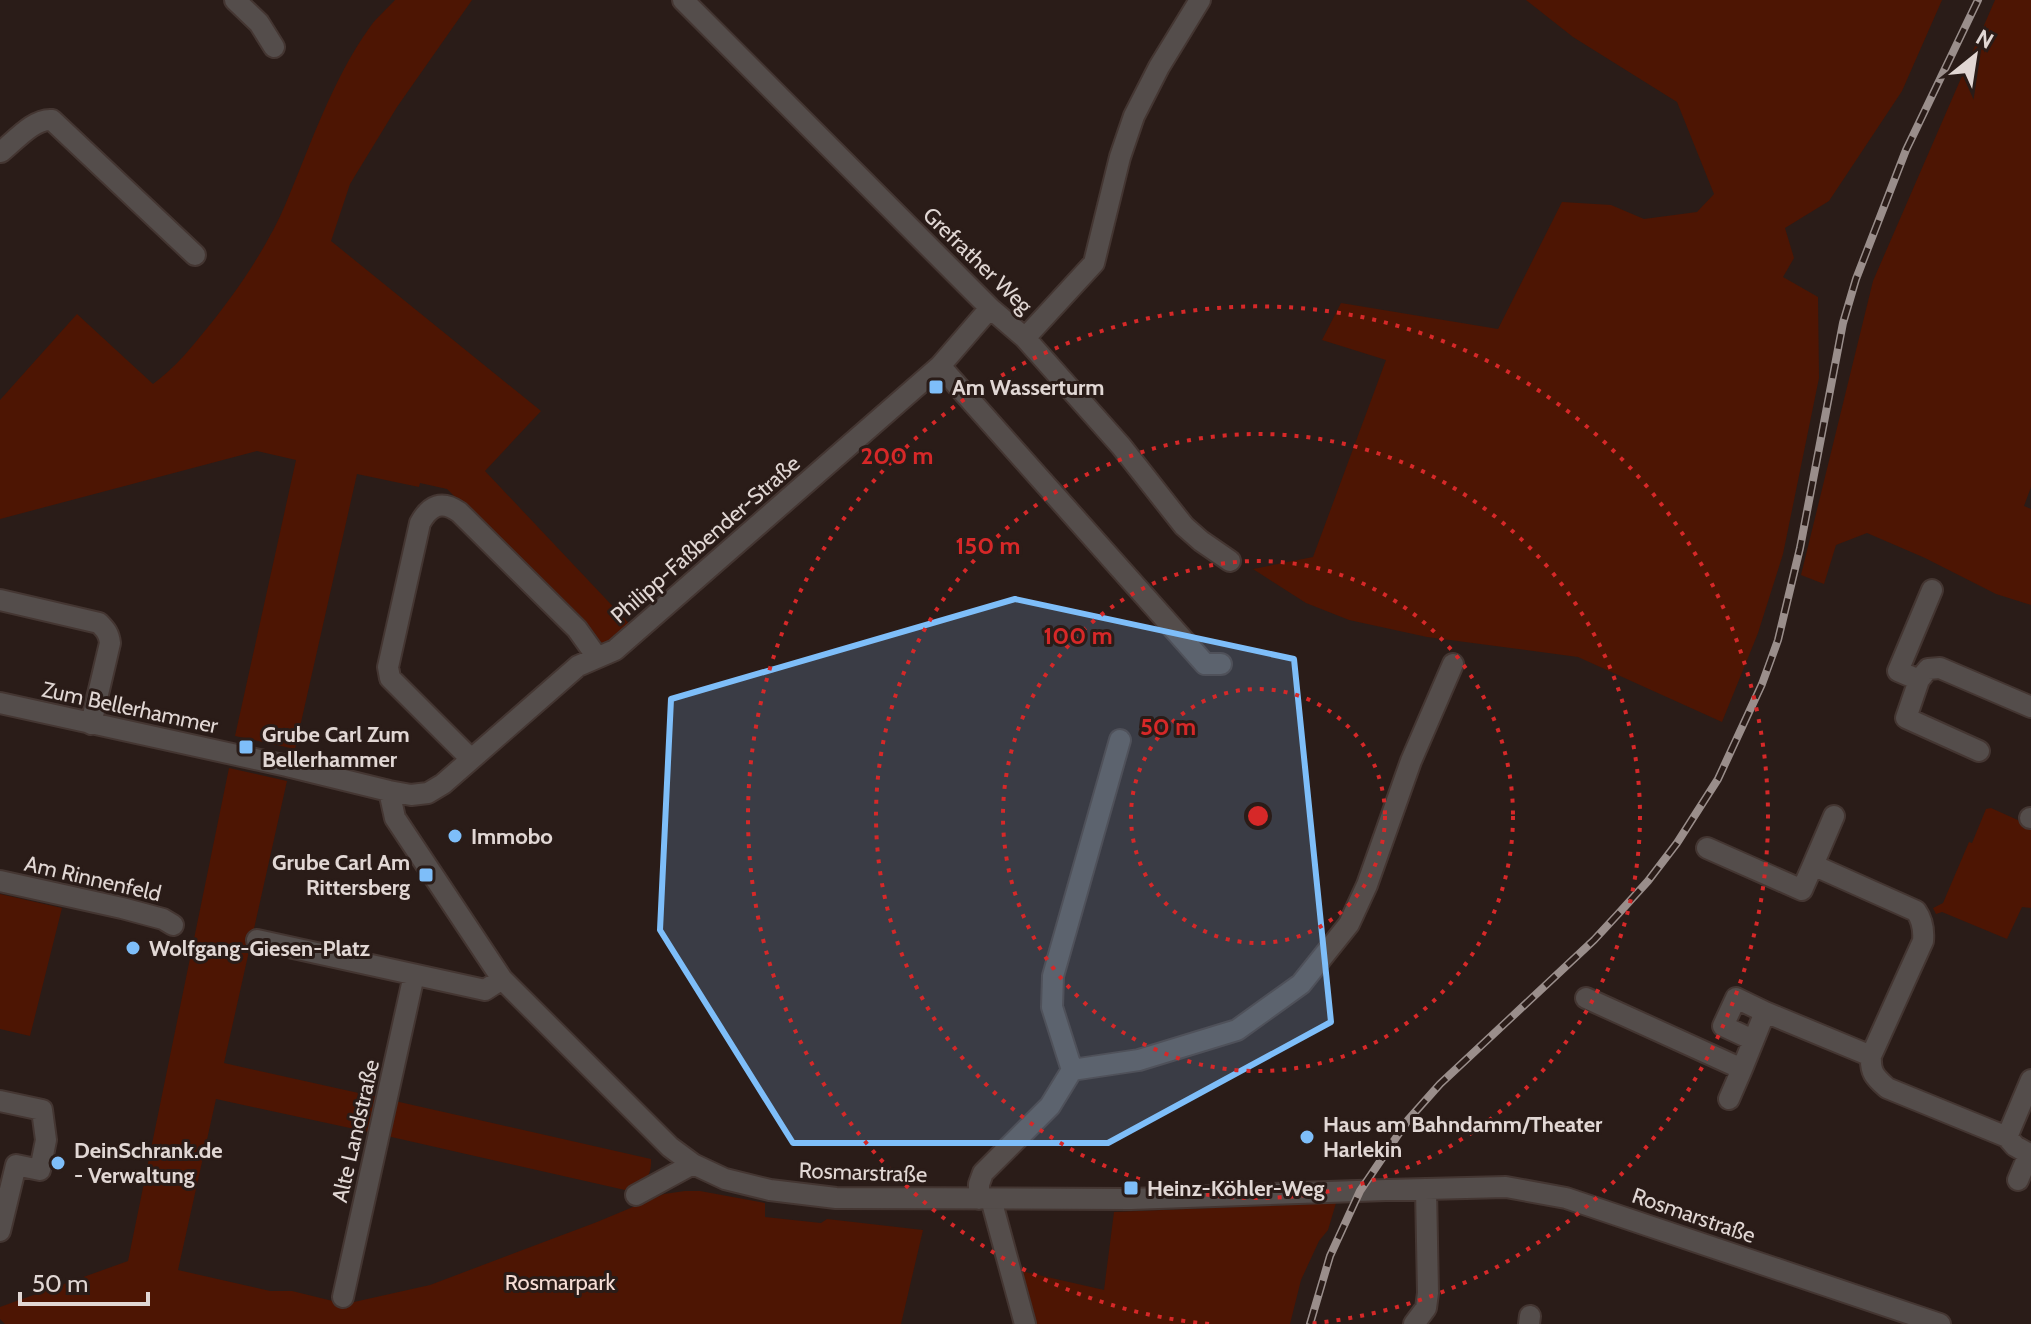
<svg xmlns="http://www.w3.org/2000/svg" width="2031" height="1324" font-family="Cabin,sans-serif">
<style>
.green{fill:#4d1503}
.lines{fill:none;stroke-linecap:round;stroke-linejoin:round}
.street-casing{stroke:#443632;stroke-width:24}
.street{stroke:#544d4b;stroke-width:20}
.rail-casing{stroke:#9a8e8b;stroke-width:8}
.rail{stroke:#2a1c18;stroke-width:5;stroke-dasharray:15;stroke-linecap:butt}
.marked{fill:#7ebef9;fill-opacity:0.2;stroke:#7ebef9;stroke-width:6;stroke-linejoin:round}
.ring{fill:none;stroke:#d62828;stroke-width:4;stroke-dasharray:4 8}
.poi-dot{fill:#7ebef9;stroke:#2a1c18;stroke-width:3}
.labels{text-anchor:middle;stroke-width:6;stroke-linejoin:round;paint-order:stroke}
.street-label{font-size:22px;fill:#e1d7d4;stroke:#2a1c18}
.poi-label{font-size:22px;font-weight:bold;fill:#e1d7d4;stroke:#2a1c18;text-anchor:start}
.park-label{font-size:22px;fill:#f7ddd5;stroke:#2a1c18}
.centre{fill:#d62828;stroke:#2a1c18;stroke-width:4}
.ring-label{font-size:24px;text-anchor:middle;font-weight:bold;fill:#d62828;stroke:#2a1c18;stroke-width:6;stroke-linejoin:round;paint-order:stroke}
</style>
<rect width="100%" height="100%" fill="#2a1c18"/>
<path class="green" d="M 395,0 L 472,0 L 397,107 L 350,184 L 331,241 L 541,411 L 485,471 L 639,634 L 615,656 L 447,489 L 420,483 L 419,487 L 357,474 L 295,749 L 235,736 L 296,460 L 257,451 L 0,519 L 0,400 L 77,314 L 153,384 C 175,368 191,348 208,327 C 237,291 268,246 286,203 C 311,144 332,80 370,27 C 377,17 387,9 395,0 Z
M 1526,0 L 1942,0 L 1902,91 L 1829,201 L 1785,228 L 1794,258 L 1783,277 L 1818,297 L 1819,378 L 1783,554 L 1758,633 L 1722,722 L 1578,657 L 1427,637 L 1349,620 L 1306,603 L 1253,569 L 1313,557 L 1386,360 L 1322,340 L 1341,303 L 1498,329 L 1562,202 L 1611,205 L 1644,219 L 1697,212 L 1714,194 L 1677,102 L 1573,37 Z
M 1995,0 L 2031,0 L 2031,487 L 2024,506 L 2031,509 L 2031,605 L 1996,594 L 1925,558 L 1867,533 L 1836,545 L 1824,584 L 1801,575 L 1873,281 Z
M 229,768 L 287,781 L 224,1063 L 381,1098 L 373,1133 L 216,1099 L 178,1270 L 270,1291 L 292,1291 L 345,1304 L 430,1285 L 597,1222 L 664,1194 L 685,1191 L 700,1191 L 765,1203 L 765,1217 L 821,1223 L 827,1219 L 923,1230 L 901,1324 L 5,1324 L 0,1319 L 0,1307 L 128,1261 Z
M 1991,808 L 2031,826 L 2031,908 L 2022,907 L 2007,939 L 1942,912 L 1936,914 L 1933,908 L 1943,903 L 1969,842 L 1972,843 L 1986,809 Z
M 0,894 L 62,908 L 30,1036 L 0,1029 Z
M 395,1101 L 651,1159 C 652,1180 642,1183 625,1190 L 387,1136 Z
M 1336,1203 L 1328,1230 L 1319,1241 L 1301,1280 L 1290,1324 L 1035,1324 L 1021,1271 L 1104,1290 L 1114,1212 Z"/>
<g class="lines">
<defs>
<path id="street" d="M 235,0 L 259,23 L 274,47
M 683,0 L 990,308 L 1025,338 L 1121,446 L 1184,526 L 1201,541 L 1230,561
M 0,151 L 1,152 C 15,141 34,118 52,120 L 195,255
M 1025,338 L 1094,263 L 1120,157 L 1134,116 L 1159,67 L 1200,0
M 940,366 L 1205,664 L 1221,664
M 0,600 L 99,623 C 106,630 109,634 110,643 L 91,724
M 1919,680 L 1898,671 L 1932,590
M 0,703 L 287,766 L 389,791 L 411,795 L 428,793 L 443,784 L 578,666 L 615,650 L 940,366 L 990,308
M 1979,751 L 1906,718 L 1919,680 L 1928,669 L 1940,668 L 2031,707
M 471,759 L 390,678 L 388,667 L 420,523 C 430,505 442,500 459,512 L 577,629 L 597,657
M 389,791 L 395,818 L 502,979 L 670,1147 L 693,1164 L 725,1179 L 770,1190 L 836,1198 L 1131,1199 L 1386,1190 L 1506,1187 L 1566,1198 L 1940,1324
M 2030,818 L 2031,818
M 1707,848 L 1802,890 L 1813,865 L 1916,911 C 1923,921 1924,930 1923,941 L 1871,1056
M 1813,865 L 1834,816
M 0,881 L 122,908 L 163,919 L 173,925
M 257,940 L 485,990 L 502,979
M 1586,998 L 1742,1069 L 1765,1012 L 1871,1056 C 1870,1073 1875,1077 1887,1088 L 2007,1137 L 2015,1146 L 2031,1155
M 1753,1040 L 1723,1026 L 1736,998 L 1765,1012
M 1072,1070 L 1052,1007 L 1053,976 L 1120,740
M 1729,1099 L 1742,1069
M 0,1101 L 42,1110 L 46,1140 L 40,1170 L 16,1165 L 0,1231
M 2007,1137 L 2031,1080
M 2018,1180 L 2029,1154
M 636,1195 L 693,1164
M 979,1199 L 979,1184 L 983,1173 L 1050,1106 L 1072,1070 L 1139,1060 L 1237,1030 L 1301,984 L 1349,924 L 1367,885 L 1411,761 L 1453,664
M 991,1199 L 1025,1324
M 343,1297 L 414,975
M 1414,1324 L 1426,1308 L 1428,1293 L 1426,1189
M 1529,1324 L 1530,1316"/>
</defs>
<use href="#street" class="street-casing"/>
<use href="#street" class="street"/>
<defs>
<path id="rail" d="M 1310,1324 L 1330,1256 L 1360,1191 L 1408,1120 L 1440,1084 L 1594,940 L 1619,913 L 1648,881 L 1677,843 L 1718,779 L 1762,684 L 1778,640 L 1800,548 L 1843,323 L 1856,279 L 1906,150 L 1978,0"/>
</defs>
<use href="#rail" class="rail-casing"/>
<use href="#rail" class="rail"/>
</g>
<path class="marked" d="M 1015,599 L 1294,659 L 1331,1022 L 1108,1143 L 793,1143 L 660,930 L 671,699 Z"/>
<g class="ring">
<circle cx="1258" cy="816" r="127"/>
<circle cx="1258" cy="816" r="255"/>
<circle cx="1258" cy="816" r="382"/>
<path d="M1209 1324A510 510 0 1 1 1307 1324"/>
</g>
<g class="poi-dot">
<rect x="928" y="379" width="16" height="16" rx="4"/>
<rect x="238" y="739" width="16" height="16" rx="4"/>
<circle cx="455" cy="836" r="8"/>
<rect x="418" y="867" width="16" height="16" rx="4"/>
<circle cx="133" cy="948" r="8"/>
<circle cx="1307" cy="1137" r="8"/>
<circle cx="58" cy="1163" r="8"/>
<rect x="1123" y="1180" width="16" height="16" rx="4"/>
</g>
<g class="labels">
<g class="street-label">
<text transform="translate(978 260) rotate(44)" y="8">Grefrather Weg</text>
<text transform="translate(705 539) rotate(-41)" y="8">Philipp-Faßbender-Straße</text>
<text transform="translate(130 707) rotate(12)" y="8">Zum Bellerhammer</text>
<text transform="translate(93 878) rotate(13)" y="8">Am Rinnenfeld</text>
<text transform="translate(355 1131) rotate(-77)" y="8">Alte Landstraße</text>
<text transform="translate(863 1172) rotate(2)" y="8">Rosmarstraße</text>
<text transform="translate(1694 1215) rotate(19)" y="8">Rosmarstraße</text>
</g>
<g class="poi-label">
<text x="952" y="395">Am Wasserturm</text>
<text x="262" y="742">Grube Carl Zum<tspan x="262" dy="25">Bellerhammer</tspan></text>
<text x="471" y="844">Immobo</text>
<text x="410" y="870" text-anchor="end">Grube Carl Am<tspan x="410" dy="25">Rittersberg</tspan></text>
<text x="149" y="956">Wolfgang-Giesen-Platz</text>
<text x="1323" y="1132">Haus am Bahndamm/Theater<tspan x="1323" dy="25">Harlekin</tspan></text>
<text x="74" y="1158">DeinSchrank.de<tspan x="74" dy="25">- Verwaltung</tspan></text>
<text x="1147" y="1196">Heinz-Köhler-Weg</text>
</g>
<g class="park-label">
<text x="560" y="1290">Rosmarpark</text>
</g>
</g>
<circle cx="1258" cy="816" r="12" class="centre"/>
<g class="ring-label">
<text x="897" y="464">200 m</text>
<text x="988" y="554">150 m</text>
<text x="1078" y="644">100 m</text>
<text x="1168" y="735">50 m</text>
</g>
<g transform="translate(1975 56) rotate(30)" stroke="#2a1c18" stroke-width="6" paint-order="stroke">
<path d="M0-6L14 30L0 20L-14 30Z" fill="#e1d7d4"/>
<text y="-12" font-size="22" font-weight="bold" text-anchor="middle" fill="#e1d7d4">N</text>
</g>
<path d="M20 1292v12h128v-12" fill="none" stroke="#e1d7d4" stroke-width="4"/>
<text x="32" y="1292" font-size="24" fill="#e1d7d4" stroke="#2a1c18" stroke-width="6" paint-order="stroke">50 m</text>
</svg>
